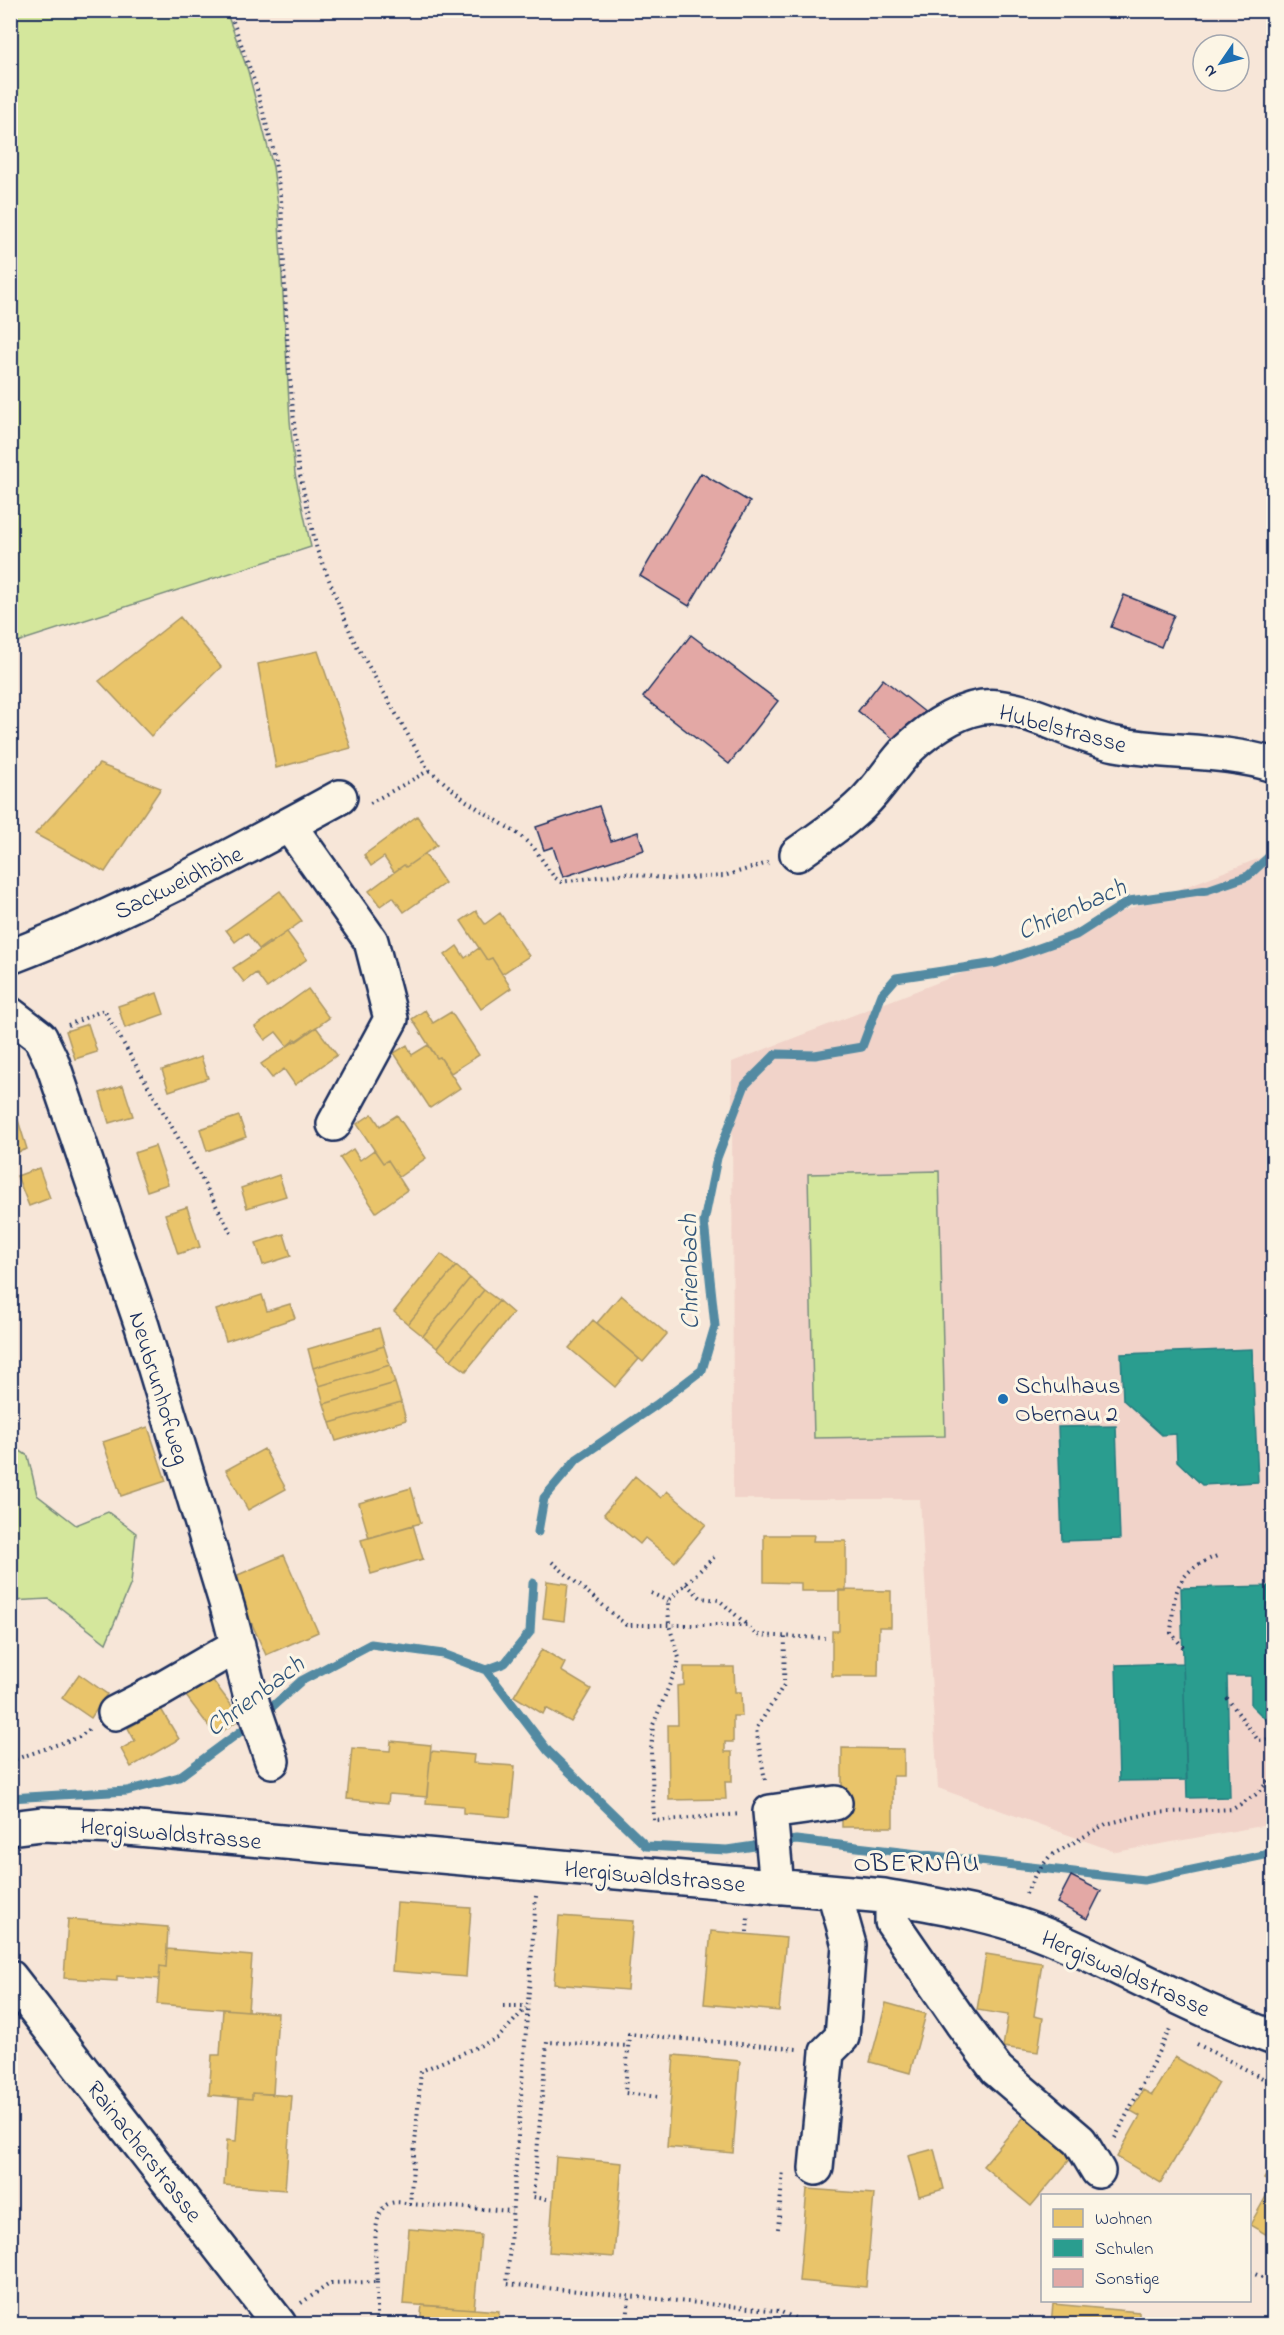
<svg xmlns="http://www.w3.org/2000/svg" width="1284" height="2335" font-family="'Indie Flower',sans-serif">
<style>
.built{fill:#f1d3c9}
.green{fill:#d4e79c;stroke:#788b7d;stroke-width:1.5}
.homes{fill:#e9c46a;stroke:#ab9766;stroke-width:1.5}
.schools{fill:#2a9d8f;stroke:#267c80;stroke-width:1.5}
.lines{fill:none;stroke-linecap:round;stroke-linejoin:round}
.stream{stroke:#528aa2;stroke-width:9}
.building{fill:#e3a8a5;stroke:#1b2f5e;stroke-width:1.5}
.minor-casing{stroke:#1b2f5e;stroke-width:38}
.path{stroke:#1b2f5e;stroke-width:4;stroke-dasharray:1.5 4.5;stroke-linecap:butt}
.minor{stroke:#fcf5e5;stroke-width:33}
.poi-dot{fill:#1f6fb2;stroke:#fcf5e5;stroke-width:2}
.labels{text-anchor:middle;stroke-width:6;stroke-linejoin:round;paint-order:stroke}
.street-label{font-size:24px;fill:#1b2f5e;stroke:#fcf5e5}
.poi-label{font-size:24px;fill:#1b2f5e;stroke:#fcf5e5;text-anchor:start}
.water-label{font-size:26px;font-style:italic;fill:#32557a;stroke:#fcf5e5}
.quarter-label{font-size:27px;letter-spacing:1.5px;fill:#1b2f5e;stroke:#fcf5e5}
</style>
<rect width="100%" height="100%" fill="#f7e6d8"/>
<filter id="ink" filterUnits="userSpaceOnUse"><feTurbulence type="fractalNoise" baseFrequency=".0167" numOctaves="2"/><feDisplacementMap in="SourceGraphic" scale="12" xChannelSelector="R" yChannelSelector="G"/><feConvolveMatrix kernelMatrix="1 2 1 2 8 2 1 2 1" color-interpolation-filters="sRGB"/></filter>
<g filter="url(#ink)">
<path class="built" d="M 1273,853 L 1273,1824 L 1116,1852 L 938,1788 L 920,1499 L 733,1499 L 732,1062 Z"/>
<path class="green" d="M 10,11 L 226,11 L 248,71 L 273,167 L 278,205 L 290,420 L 295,474 L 311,547 L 11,644 Z
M 939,1171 L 945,1436 L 814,1438 L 808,1174 Z
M 11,1445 L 28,1456 L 37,1495 L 76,1525 L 108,1512 L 136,1533 L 131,1583 L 106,1643 L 49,1599 L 11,1601 Z"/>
<path class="homes" d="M 180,617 L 221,667 L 151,736 L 99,681 Z
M 318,651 L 351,748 L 276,768 L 258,664 Z
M 99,764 L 161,788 L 105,872 L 35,834 Z
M 417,816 L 437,845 L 406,867 L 404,865 L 394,872 L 384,857 L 371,866 L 364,855 Z
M 425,854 L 445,883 L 404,912 L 393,897 L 380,906 L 369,891 L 404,865 L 406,867 Z
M 280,891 L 302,921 L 270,944 L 269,942 L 259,949 L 247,933 L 235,942 L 226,930 Z
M 476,911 L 485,924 L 500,913 L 529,956 L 502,974 L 492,958 L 487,960 L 461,921 Z
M 287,932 L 307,959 L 267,988 L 256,973 L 244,982 L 233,968 Z
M 457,946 L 465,958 L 479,948 L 487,960 L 492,958 L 511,988 L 481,1009 L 445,955 Z
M 308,989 L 329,1018 L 297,1041 L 295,1039 L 287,1046 L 276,1032 L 265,1040 L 255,1027 Z
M 157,993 L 164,1014 L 125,1028 L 118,1006 Z
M 425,1010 L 433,1023 L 451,1012 L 479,1055 L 451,1073 L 440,1057 L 437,1058 L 412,1019 Z
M 88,1024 L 97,1052 L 75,1059 L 66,1031 Z
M 316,1027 L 337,1055 L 295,1085 L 284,1069 L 272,1078 L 261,1064 Z
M 407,1045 L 412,1055 L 428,1045 L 437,1058 L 440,1057 L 460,1088 L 430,1108 L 394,1053 Z
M 201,1057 L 208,1078 L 169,1091 L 162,1070 Z
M 123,1085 L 133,1116 L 109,1123 L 100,1093 Z
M 372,1114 L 380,1126 L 397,1115 L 426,1158 L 399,1177 L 388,1160 L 383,1163 L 357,1124 Z
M 239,1116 L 246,1137 L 207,1151 L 200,1129 Z
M 18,1120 L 27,1149 L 10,1155 L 10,1122 Z
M 155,1146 L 168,1184 L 147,1191 L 134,1153 Z
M 353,1149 L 360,1160 L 374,1150 L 383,1163 L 388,1160 L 407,1190 L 376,1212 L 340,1158 Z
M 39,1168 L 50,1198 L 29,1206 L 17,1176 Z
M 279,1175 L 286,1196 L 247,1208 L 241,1188 Z
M 187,1207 L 200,1247 L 178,1254 L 165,1214 Z
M 284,1234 L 291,1256 L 263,1265 L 256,1243 Z
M 441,1254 L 456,1266 L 408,1324 L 394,1312 Z
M 456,1266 L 470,1278 L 423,1336 L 408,1324 Z
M 470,1278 L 484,1290 L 437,1348 L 423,1336 Z
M 484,1290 L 499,1301 L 451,1360 L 437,1348 Z
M 262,1295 L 267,1311 L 290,1304 L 295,1318 L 226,1341 L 216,1310 Z
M 621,1295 L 667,1334 L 643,1362 L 597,1323 Z
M 499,1301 L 513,1313 L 466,1371 L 451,1360 Z
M 593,1320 L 639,1359 L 615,1387 L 569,1348 Z
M 379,1328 L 384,1346 L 313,1368 L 308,1349 Z
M 384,1346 L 390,1365 L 319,1386 L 313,1368 Z
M 390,1365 L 395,1383 L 324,1404 L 319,1386 Z
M 395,1383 L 401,1402 L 330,1423 L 324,1404 Z
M 401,1402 L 406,1420 L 336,1441 L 330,1423 Z
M 148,1427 L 166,1481 L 121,1496 L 103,1442 Z
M 264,1449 L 286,1489 L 248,1510 L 226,1470 Z
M 635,1476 L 661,1498 L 667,1491 L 706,1524 L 675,1562 L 645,1538 L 640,1544 L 604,1514 Z
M 411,1488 L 421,1523 L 369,1538 L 359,1503 Z
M 413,1525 L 423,1559 L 371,1574 L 361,1540 Z
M 764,1535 L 814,1535 L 813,1541 L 846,1541 L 846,1591 L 801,1591 L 801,1583 L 764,1582 Z
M 284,1555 L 318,1632 L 266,1655 L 231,1578 Z
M 547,1581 L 568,1584 L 564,1621 L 543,1618 Z
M 839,1590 L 891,1591 L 891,1627 L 879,1627 L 878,1676 L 832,1676 L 832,1631 L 839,1631 Z
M 542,1649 L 565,1663 L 561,1671 L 591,1689 L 571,1722 L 546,1708 L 543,1714 L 514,1696 Z
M 684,1667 L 734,1667 L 735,1692 L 741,1692 L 742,1716 L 733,1716 L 733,1742 L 725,1742 L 725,1752 L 732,1752 L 732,1782 L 725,1782 L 726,1799 L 669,1800 L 668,1725 L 678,1725 L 677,1686 L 684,1685 Z
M 79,1674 L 107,1694 L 91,1718 L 62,1698 Z
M 211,1678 L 241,1718 L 216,1736 L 186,1696 Z
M 161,1709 L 179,1739 L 131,1767 L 121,1749 L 135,1741 L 128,1728 Z
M 391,1741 L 431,1745 L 427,1797 L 389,1794 L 388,1803 L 347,1799 L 352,1748 L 390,1751 Z
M 842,1748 L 904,1749 L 904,1776 L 893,1776 L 893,1827 L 842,1827 Z
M 431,1751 L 474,1755 L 473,1763 L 515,1766 L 510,1817 L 463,1813 L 463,1806 L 426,1803 Z
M 397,1903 L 471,1908 L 466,1977 L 392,1971 Z
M 559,1916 L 633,1921 L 627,1990 L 554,1984 Z
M 68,1919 L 168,1927 L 166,1967 L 160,1966 L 159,1979 L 117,1976 L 117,1981 L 64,1978 Z
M 711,1931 L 786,1938 L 779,2011 L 704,2004 Z
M 167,1949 L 252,1956 L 248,2011 L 157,2004 L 160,1966 L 166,1967 Z
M 986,1954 L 1042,1963 L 1034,2016 L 1043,2018 L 1038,2052 L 1003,2047 L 1008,2015 L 977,2010 Z
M 886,2003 L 926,2014 L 910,2073 L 870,2062 Z
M 223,2009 L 278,2013 L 273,2094 L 252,2093 L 252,2099 L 209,2095 L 212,2055 L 220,2055 Z
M 674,2055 L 740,2061 L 733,2153 L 667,2147 Z
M 1175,2057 L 1219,2083 L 1161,2183 L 1117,2157 L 1140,2116 L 1131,2111 L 1143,2090 L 1152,2095 Z
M 252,2093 L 292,2096 L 285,2190 L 224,2185 L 227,2140 L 236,2141 L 239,2098 L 252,2099 Z
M 1024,2117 L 1072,2157 L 1031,2206 L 983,2166 Z
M 934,2149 L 944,2189 L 919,2196 L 908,2156 Z
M 556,2157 L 622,2163 L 614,2257 L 549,2252 Z
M 1274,2162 L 1274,2239 L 1250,2225 L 1273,2184 L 1264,2179 Z
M 807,2189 L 874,2194 L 866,2287 L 799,2281 Z
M 409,2229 L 481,2235 L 474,2309 L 403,2304 Z
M 1053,2304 L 1139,2312 L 1139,2324 L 1051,2324 Z
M 422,2305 L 499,2311 L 498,2324 L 420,2324 Z"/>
<path class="schools" d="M 1252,1349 L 1258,1482 L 1202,1485 L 1177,1461 L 1176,1434 L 1162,1435 L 1123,1400 L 1121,1354 Z
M 1116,1426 L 1120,1539 L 1062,1541 L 1058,1427 Z
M 1274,1586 L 1274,1728 L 1251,1705 L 1251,1676 L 1227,1676 L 1230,1797 L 1187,1798 L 1181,1588 Z
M 1183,1663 L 1187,1780 L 1119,1781 L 1116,1665 Z"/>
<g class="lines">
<path class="stream" d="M 538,1532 L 544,1498 L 577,1459 L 656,1405 L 702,1370 L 715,1326 L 704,1222 L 717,1158 L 745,1085 L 776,1054 L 815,1055 L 862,1047 L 882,994 L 896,978 L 996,963 L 1076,935 L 1129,901 L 1207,890 L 1248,876 L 1274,852
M 486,1670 L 548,1751 L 646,1846 L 727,1850 L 796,1840 L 1144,1880 L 1274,1853
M 263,1715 L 301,1681 L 371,1644 L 443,1654 L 486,1670 L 505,1663 L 530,1632 L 533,1583
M 10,1798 L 127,1791 L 179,1777 L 252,1723"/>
</g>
<path class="building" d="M 701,473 L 750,502 L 689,606 L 640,576 Z
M 1124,595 L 1174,615 L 1161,647 L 1111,627 Z
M 691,635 L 778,701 L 729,764 L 643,697 Z
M 883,679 L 926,713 L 906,738 L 896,741 L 858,711 Z
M 599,806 L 611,841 L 638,832 L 644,850 L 563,877 L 553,847 L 544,850 L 536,827 Z
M 1071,1876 L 1101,1891 L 1087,1919 L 1057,1903 Z"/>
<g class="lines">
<defs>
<path id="minor" d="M 289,825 L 371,941 L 391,1019 L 334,1124
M 797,854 C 819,838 843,823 862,804 C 880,787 892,765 909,748 C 931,727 967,703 998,707 C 1040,712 1075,736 1116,744 C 1167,754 1223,749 1274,765
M 10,957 C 125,913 232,856 340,797
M 10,1014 L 40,1037 L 52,1062 L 142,1326 L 228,1609 L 253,1705 L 272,1761
M 115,1713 L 162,1689 L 238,1645
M 10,1828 L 42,1824 L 116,1827 L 884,1896 C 940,1906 995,1914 1048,1936 C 1124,1968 1196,2010 1274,2038
M 777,1887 L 770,1812 L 835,1803
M 892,1898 L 892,1922 L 961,2022 L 997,2070 L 1080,2141 L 1098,2171
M 10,1977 L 279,2324
M 816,2168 L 827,2052 L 842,2037 L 849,1945 L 834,1892"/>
</defs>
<use href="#minor" class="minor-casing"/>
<path class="path" d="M 229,10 L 256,86 L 273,149 L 281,199 L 288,356 L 298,466 L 317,550 L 353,639 L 427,768 L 465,800 L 518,834 L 534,848 L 554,877 L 561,882 L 627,873 L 668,879 L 724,876 L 768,863
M 370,803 L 430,770
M 68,1025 L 104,1010 L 198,1172 L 231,1233
M 714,1557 L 668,1601 L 669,1625 L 679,1658 L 678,1664 L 653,1725 L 651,1751 L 654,1821 L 741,1814
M 552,1562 L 626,1625 L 747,1625 L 756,1635 L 825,1638
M 686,1584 L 701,1598 L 719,1600 L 746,1624
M 651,1593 L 668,1601
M 1183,1647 L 1171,1633 C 1174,1593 1174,1572 1217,1556
M 1227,1698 L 1258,1740 L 1274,1739
M 10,1761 L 79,1737 L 90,1729
M 765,1780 L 756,1729 L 784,1685 L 785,1636
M 1026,1894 L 1035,1875 L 1050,1856 L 1106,1824 L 1151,1813 L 1233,1809 L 1255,1795 L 1274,1776
M 536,1896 L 507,2284 L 779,2311 L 808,2324
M 747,1932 L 748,1916
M 503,2006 L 526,2006
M 1197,2044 L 1274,2084
M 657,2097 L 625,2093 L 629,2034 L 797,2049
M 1115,2138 L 1170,2029
M 547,2199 L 533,2197 L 547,2042 L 628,2046
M 410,2204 L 512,2211
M 778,2229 L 783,2170
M 1250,2272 L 1274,2282
M 377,2282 L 377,2324
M 301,2303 L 331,2283 L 377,2282 C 376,2265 369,2207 391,2203 C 397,2201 405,2203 410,2204 L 421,2071 L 498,2038 L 526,2008
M 627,2324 L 629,2297"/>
<use href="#minor" class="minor"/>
</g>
</g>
<circle class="poi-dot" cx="1003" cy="1399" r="6"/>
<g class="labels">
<g class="street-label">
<text transform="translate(1063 728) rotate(15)" y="8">Hubelstrasse</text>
<text transform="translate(178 882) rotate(-26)" y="8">Sackweidhöhe</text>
<text transform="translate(160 1388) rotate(73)" y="8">Neubrunhofweg</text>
<text transform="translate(171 1833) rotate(5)" y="8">Hergiswaldstrasse</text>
<text transform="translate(655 1876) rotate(5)" y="8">Hergiswaldstrasse</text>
<text transform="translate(1126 1973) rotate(24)" y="8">Hergiswaldstrasse</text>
<text transform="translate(145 2151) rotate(52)" y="8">Rainacherstrasse</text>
</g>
<g class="poi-label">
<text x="1015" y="1393">Schulhaus<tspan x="1015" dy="28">Obernau 2</tspan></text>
</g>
<g class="water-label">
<text transform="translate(1071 908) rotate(-24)" y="9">Chrienbach</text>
<text transform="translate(688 1272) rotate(-91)" y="9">Chrienbach</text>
<text transform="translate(254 1695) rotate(-37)" y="9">Chrienbach</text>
</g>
<g class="quarter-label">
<text x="917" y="1871">OBERNAU</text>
</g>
</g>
<rect width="1284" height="2335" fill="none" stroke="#fcf5e5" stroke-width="36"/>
<rect x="18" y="18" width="1248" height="2299" fill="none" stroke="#1b2f5e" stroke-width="2" filter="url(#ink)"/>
<rect x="1041" y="2194" width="210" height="108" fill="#fcf5e5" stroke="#a2a6af" stroke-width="1.5"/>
<rect x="1053" y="2209" width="30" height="18" fill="#e9c46a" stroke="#a2a6af" stroke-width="1.5"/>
<text x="1095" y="2224" font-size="18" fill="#1b2f5e">Wohnen</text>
<rect x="1053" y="2239" width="30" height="18" fill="#2a9d8f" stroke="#a2a6af" stroke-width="1.5"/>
<text x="1095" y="2254" font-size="18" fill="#1b2f5e">Schulen</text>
<rect x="1053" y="2269" width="30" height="18" fill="#e3a8a5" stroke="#a2a6af" stroke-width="1.5"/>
<text x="1095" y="2284" font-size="18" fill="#1b2f5e">Sonstige</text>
<g transform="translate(1221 63) rotate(235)"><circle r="28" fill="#fcf5e5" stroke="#a2a6af" stroke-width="1.5"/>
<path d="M0-4.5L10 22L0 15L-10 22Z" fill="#1f6fb2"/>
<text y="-9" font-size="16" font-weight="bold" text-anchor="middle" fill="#1b2f5e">N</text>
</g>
</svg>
